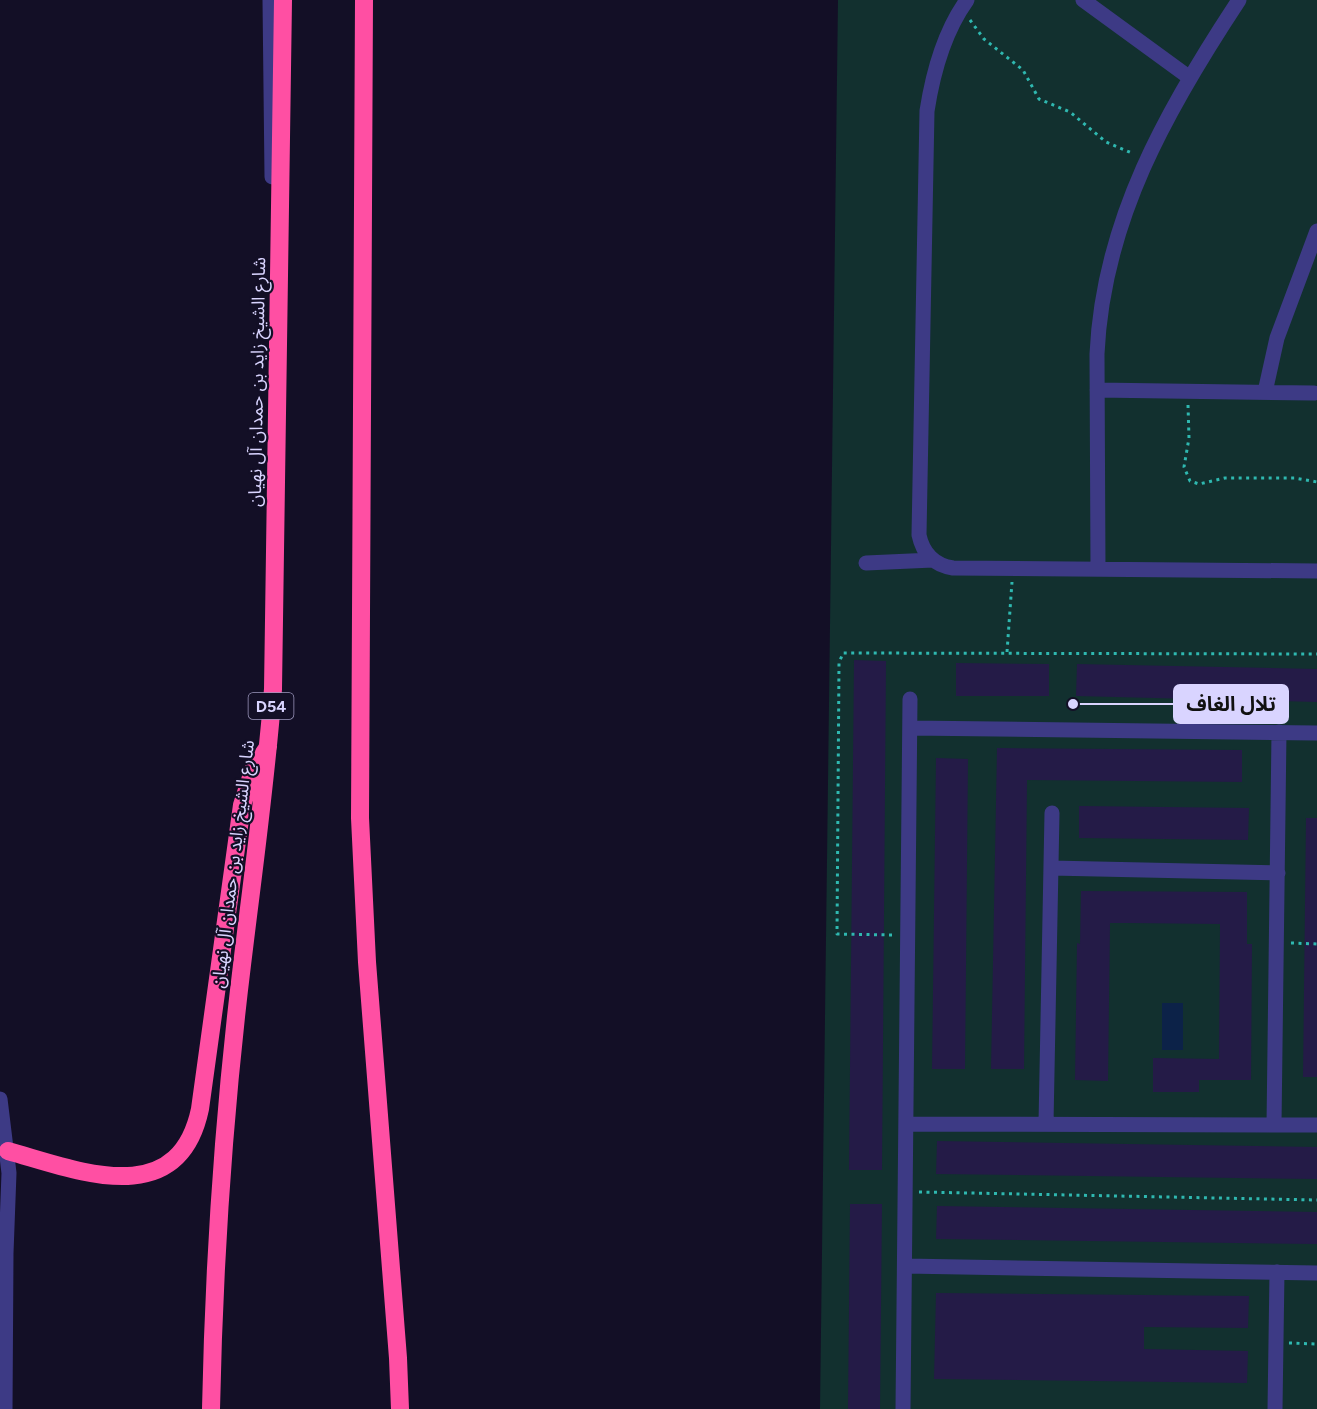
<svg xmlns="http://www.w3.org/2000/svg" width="1317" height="1409" font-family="Figtree,'Noto Sans Arabic',sans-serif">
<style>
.green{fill:#12302f}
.water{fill:#0c2248}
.building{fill:#241b47}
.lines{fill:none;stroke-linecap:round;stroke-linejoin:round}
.path{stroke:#2fb8b0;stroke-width:3;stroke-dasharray:3 4.5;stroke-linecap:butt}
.minor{stroke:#3d3a85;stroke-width:15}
.highway{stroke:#ff4fa3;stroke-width:18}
.labels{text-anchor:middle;stroke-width:4.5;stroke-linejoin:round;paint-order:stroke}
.shield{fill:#130f26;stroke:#9e99be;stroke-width:1.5}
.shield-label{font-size:16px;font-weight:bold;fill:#d9d4ff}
.street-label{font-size:18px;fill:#d9d4ff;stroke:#130f26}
.leader{fill:none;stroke:#d9d4ff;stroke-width:2}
.callout-dot{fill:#d9d4ff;stroke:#130f26;stroke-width:2}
.callout{fill:#d9d4ff;stroke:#d9d4ff;stroke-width:2}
.callout-label{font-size:20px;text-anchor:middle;font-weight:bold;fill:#111}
</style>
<rect width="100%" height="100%" fill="#130f26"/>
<path class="green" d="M 838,0 L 1317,0 L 1317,1409 L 820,1409 Z"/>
<path class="water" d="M 1162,1003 L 1183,1003 L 1183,1050 L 1162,1050 Z"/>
<path class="building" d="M 854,660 L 886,661 L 882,1170 L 849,1170 Z
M 956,663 L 1049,664 L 1049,696 L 956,696 Z
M 1077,664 L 1317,669 L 1317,702 L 1076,696 Z
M 997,748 L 1242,750 L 1242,782 L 1027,780 L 1024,1069 L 991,1069 Z
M 936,758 L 968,759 L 965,1069 L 932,1069 Z
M 1079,806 L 1249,808 L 1248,840 L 1079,838 Z
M 1306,818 L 1317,818 L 1317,1077 L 1303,1077 Z
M 1081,891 L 1247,892 L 1247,944 L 1252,944 L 1251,1080 L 1199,1080 L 1199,1092 L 1153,1092 L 1153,1058 L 1219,1059 L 1220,924 L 1127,923 L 1110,923 L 1108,1081 L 1075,1080 L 1077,943 L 1080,944 Z
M 937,1141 L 1317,1147 L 1317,1179 L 936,1174 Z
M 850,1204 L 882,1204 L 880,1409 L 848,1409 Z
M 937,1206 L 1317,1212 L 1317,1244 L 936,1239 Z
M 936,1293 L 1249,1296 L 1248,1328 L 1144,1327 L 1144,1349 L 1248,1351 L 1247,1383 L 934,1379 Z"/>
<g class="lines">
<path class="path" d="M 970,20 L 984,39 L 1023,70 L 1039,99 L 1070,112 L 1106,142 L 1134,154
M 1188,405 L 1189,438 L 1184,467 L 1190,481 L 1199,484 L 1225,478 L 1295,478 L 1317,482
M 1007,652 L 1012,582
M 892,935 L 837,934 L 839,663 L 843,653 L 1317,654
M 1291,943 L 1317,944
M 919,1192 L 1317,1200
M 1289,1343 L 1317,1344"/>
<path class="minor" d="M 270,0 L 272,177
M 967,0 C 944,32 933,72 927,111 L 919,535 C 923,554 934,565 953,568 L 1317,571
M 1083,0 L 1190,78
M 1097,390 L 1314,393
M 1265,392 L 1277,338 L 1317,231
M 866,563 L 933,560
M 1098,569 L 1097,354 C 1103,221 1167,109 1239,0
M 910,728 L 1317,733
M 1051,868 L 1278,873
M 0,1099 L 9,1173 L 6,1253 L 5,1409
M 906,1124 L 1317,1125
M 1046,1124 L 1052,813
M 1274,1125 L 1279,732
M 905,1266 L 1317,1273
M 903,1409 L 910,699
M 1275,1409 L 1277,1272"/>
<path class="highway" d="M 364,0 L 360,818 L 367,962 L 398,1358 L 400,1409
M 8,1151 C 77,1170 178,1213 200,1109 L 242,805 L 254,768 L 268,747
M 211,1409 C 214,1261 224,1112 242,965 C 253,873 266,782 273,689 L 283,0"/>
</g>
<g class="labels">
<rect class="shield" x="248.5" y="693" width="45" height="26" rx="4.5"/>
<g class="shield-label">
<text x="271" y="712">D54</text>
</g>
<g class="street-label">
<text transform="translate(257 382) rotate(-89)" y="6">شارع الشيخ زايد بن حمدان آل نهيان</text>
<text transform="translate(233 864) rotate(-83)" y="6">شارع الشيخ زايد بن حمدان آل نهيان</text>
</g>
</g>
<path class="leader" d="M1073 704L1174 704"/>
<circle class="callout-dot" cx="1073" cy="704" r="6"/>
<rect class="callout" x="1174" y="685" width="114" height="38" rx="6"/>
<g class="callout-label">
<text x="1231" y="711">تلال الغاف</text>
</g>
</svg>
